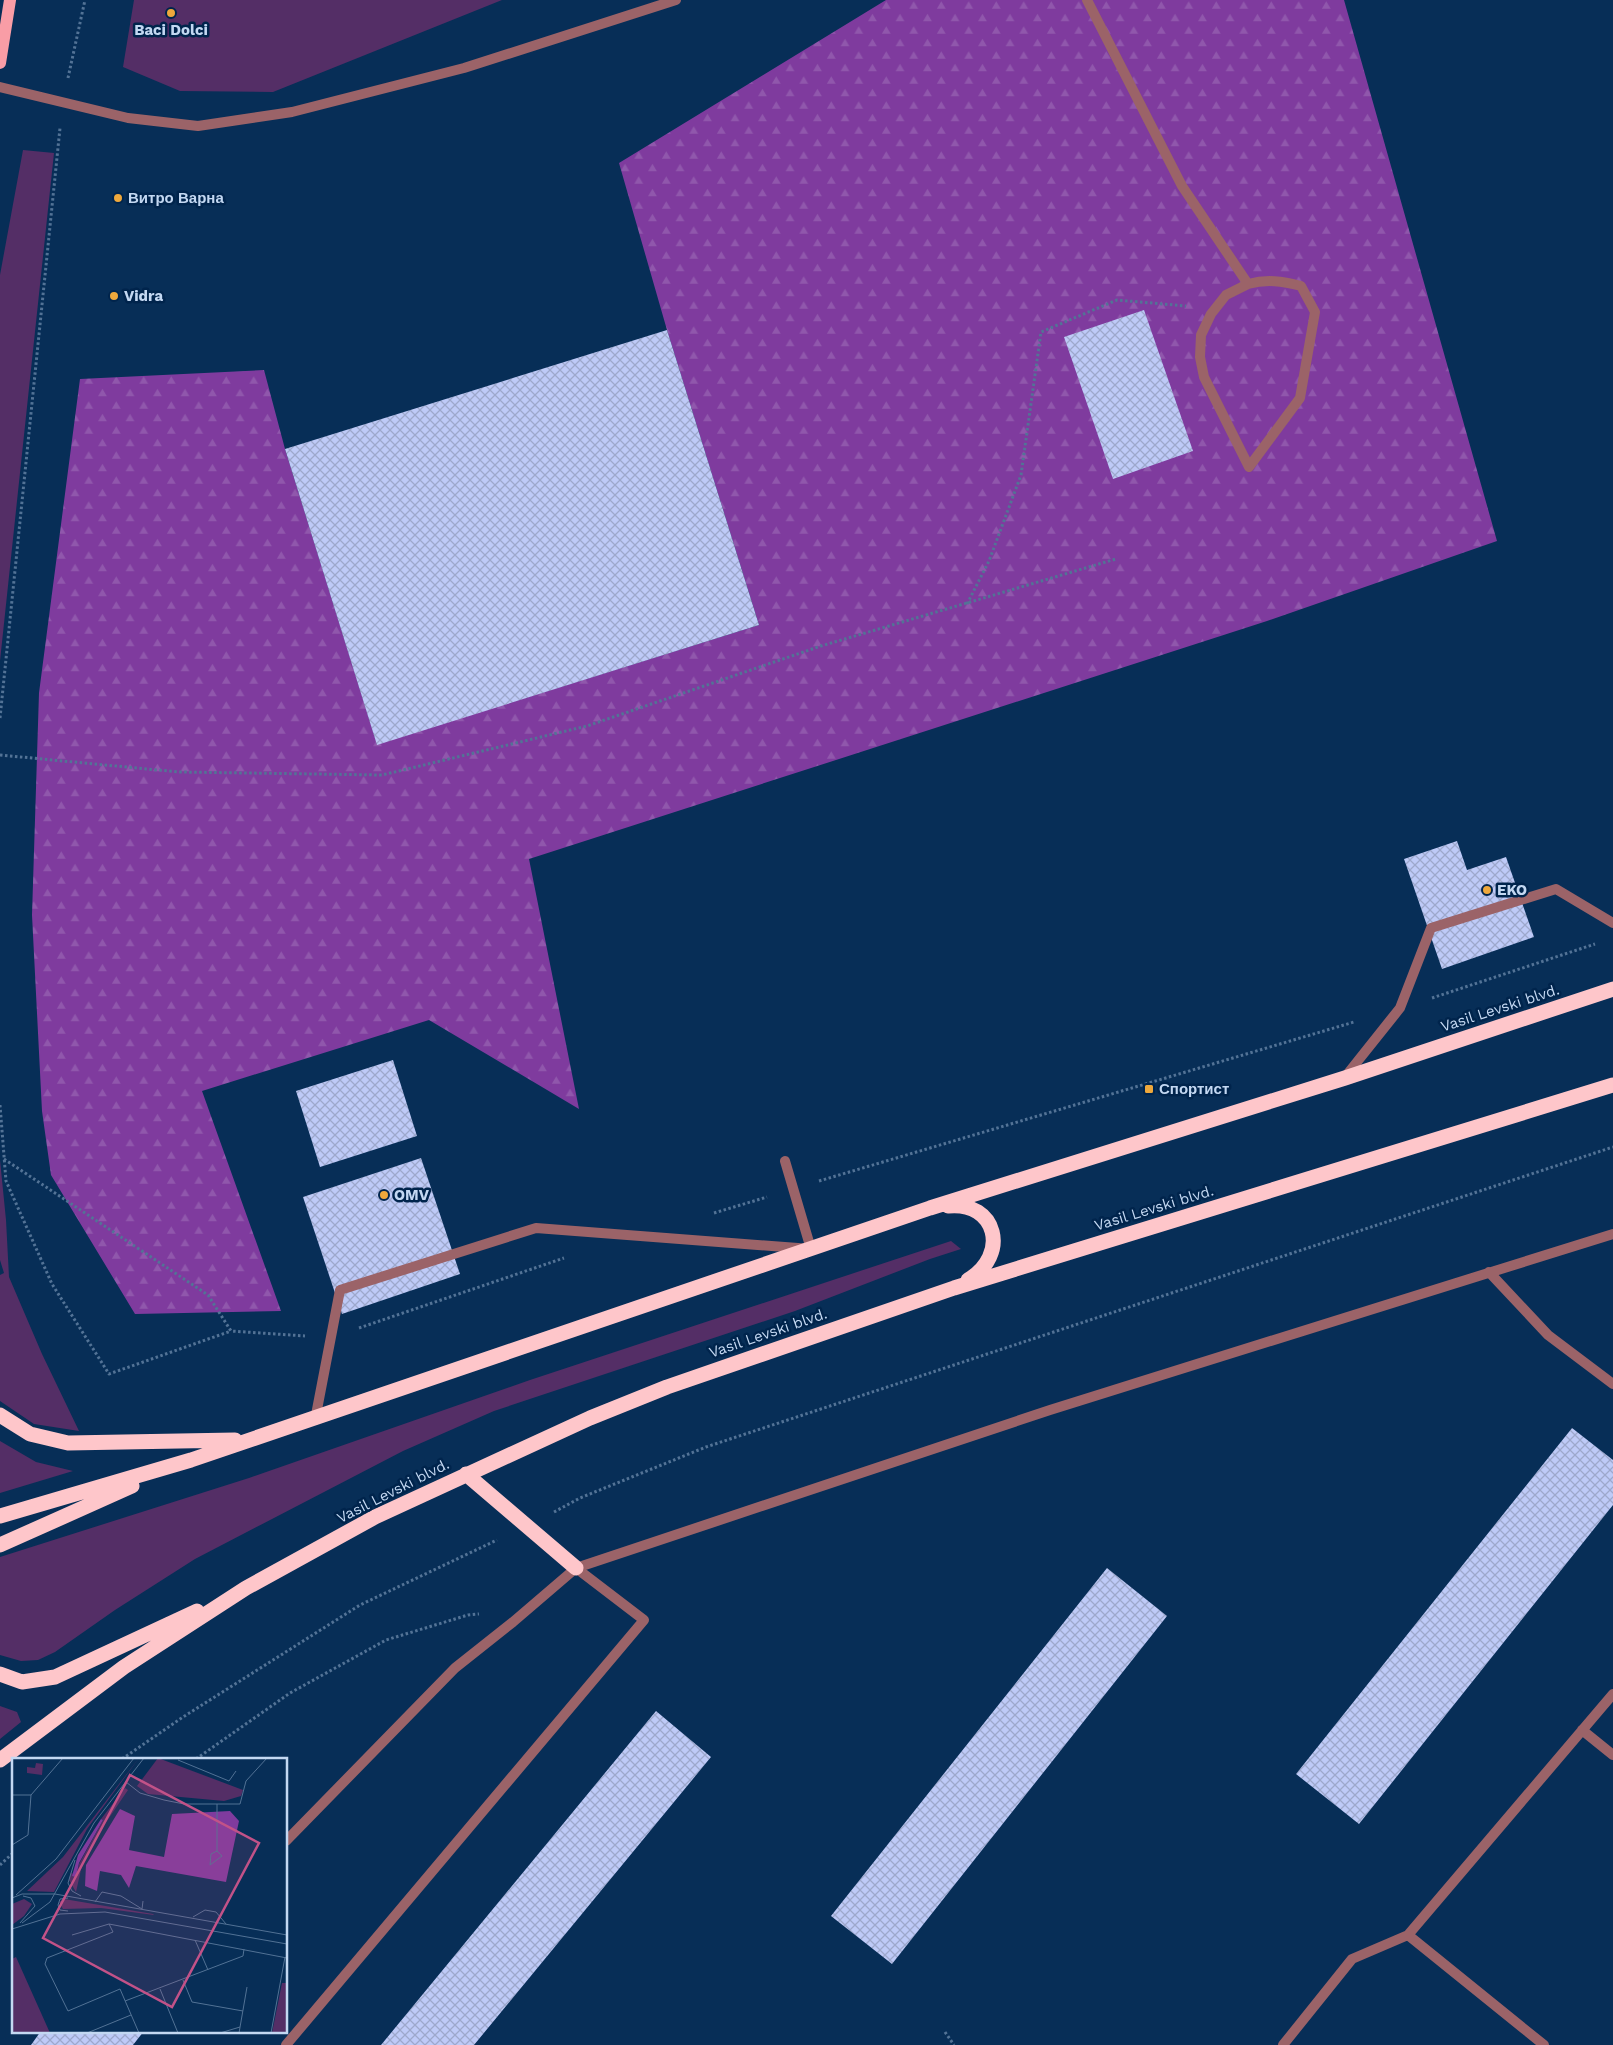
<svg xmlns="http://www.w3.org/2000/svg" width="1613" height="2045" font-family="'Work Sans',sans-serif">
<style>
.green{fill:#542e66}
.forest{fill:url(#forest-firs)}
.building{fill:url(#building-cross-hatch)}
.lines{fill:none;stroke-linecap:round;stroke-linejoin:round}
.path{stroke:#537396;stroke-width:3;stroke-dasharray:2.5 2.5;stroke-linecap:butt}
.lane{stroke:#9b6368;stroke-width:10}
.primary{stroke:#f99da6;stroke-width:12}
.highway{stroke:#fec6ca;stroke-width:15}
.poi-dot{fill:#eea83c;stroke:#00244c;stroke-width:2}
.labels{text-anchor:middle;stroke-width:5;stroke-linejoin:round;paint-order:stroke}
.poi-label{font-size:15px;font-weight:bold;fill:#c3d8f2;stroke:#00244c;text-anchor:start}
.street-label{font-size:15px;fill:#c3d8f2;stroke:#00244c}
.inset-road{fill:none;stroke:#527295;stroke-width:1}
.view{fill:#c25288;fill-opacity:0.15;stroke:#c25288;stroke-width:2.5}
.inset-edge{fill:none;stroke:#c3d8f2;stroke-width:2.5}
</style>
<defs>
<pattern id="forest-firs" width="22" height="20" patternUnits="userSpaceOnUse" patternTransform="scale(1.25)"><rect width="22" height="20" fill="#7f3b9e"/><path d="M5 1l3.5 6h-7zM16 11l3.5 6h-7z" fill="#9057ac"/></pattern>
<pattern id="building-cross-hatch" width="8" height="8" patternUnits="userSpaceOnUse" patternTransform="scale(1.25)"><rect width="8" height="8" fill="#becaf7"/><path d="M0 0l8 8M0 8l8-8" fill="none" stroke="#9da8cc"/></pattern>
</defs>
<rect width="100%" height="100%" fill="#072e57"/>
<path class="green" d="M 134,0 L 502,0 L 273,92 L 180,91 L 123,67 Z
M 23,150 L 54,153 L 0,661 L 0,275 Z
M 0,1160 L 6,1220 L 9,1277 L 42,1354 L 79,1431 L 34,1424 L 0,1401 L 0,1275 L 4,1273 L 0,1260 Z
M 951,1241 L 961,1249 L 930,1259 L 795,1311 L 494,1411 L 403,1451 L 195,1559 L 115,1610 L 55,1652 L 38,1660 L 21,1661 L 0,1655 L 0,1557 L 249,1478 L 530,1380 Z
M 0,1441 L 36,1462 L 73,1471 L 0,1493 Z
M 0,1706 L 17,1712 L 21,1722 L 0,1739 Z"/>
<path class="forest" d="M 886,0 L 1344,0 L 1497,541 L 1267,621 L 529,859 L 579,1109 L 429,1020 L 202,1091 L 281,1311 L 135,1314 L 51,1175 L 42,1111 L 32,915 L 39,693 L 80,379 L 264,370 L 285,449 L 377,744 L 759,625 L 667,330 L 619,163 Z"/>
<path class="building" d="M 1144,310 L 1193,451 L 1113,479 L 1064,337 Z
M 667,330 L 759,625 L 377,745 L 285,449 Z
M 1457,841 L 1467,870 L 1506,857 L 1534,937 L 1442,969 L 1404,859 Z
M 393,1060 L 417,1136 L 320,1167 L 296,1091 Z
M 421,1158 L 460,1274 L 342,1314 L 303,1197 Z
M 1572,1428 L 1613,1460 L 1613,1505 L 1359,1824 L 1296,1774 Z
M 1107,1568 L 1167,1616 L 892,1964 L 831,1916 Z
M 656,1711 L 711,1757 L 474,2045 L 381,2045 Z
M 41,2031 L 144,2031 L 133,2045 L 31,2045 Z"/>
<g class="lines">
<path class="path" d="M 68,78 L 85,0
M 967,604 L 989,561 L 1021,475 L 1041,332 L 1117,300 L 1186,306
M 0,718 L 60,128
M 0,755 L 179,772 L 382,775 L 587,726 L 821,646 L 1116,559
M 1432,998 L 1595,944
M 0,1105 L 6,1181 L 52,1284 L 109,1374 L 231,1331
M 4,1159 L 208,1295 L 231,1331 L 305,1336
M 819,1181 L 1354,1022
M 714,1213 L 767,1197
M 359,1328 L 564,1258
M 554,1512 L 580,1498 L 706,1447 L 1613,1147
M 122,1759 L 183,1717 L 360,1605 L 497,1540
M 196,1759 L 290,1693 L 386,1640 L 468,1615 L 479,1614
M 0,1865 L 14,1852
M 945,2032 L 954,2045"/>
<path class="lane" d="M 1087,0 L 1182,186 L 1248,284 L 1226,295 L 1211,314 L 1201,335 L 1200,357 L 1204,377 L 1249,467 L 1300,398 L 1315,312 L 1301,286 C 1282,281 1267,279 1248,284
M 0,87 L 128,118 L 198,126 L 292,112 L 464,68 L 676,0
M 1345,1077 L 1400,1008 L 1431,928 L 1556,889 L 1613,923
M 1489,1272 L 1548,1335 L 1613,1384
M 315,1420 L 340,1290 L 536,1228 L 811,1249 L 785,1161
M 1582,1730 L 1613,1755
M 286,1841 L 455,1668 L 513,1622 L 576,1568 L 1050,1410 L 1613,1234
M 1408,1935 L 1544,2045
M 286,2045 L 644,1620 L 576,1568
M 1283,2045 L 1352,1959 L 1408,1935 L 1613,1694"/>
<path class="primary" d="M 0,63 L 10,0"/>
<path class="highway" d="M 948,1206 C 997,1201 1010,1255 968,1280
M 0,1415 L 30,1434 L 68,1443 L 235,1440
M 466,1474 L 576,1568
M 0,1516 L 191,1460 L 930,1208 L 1345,1078 L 1613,989
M 0,1545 L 132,1486
M 0,1674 L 22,1682 L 55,1677 L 197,1611
M 0,1760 L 124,1667 L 246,1588 L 375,1517 L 590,1418 L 667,1387 L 954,1288 L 1613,1085"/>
</g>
<g class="poi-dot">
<circle cx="171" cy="13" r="5"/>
<circle cx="118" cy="198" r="5"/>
<circle cx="114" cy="296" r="5"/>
<circle cx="1487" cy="890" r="5"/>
<rect x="1144" y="1084" width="10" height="10" rx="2.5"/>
<circle cx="384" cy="1195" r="5"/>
</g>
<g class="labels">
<g class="poi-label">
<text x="171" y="35" text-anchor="middle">Baci Dolci</text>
<text x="128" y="203">Витро Варна</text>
<text x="124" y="301">Vidra</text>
<text x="1497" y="895">EKO</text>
<text x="1159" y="1094">Спортист</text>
<text x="394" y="1200">OMV</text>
</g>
<g class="street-label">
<text transform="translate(1500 1008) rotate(-18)" y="5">Vasil Levski blvd.</text>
<text transform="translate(1154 1208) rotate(-17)" y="5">Vasil Levski blvd.</text>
<text transform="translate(768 1333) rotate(-19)" y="5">Vasil Levski blvd.</text>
<text transform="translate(393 1491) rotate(-27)" y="5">Vasil Levski blvd.</text>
</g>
</g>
<g transform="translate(12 1758)">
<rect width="275" height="275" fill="#072e57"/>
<path d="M 127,0 L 75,71 L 42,134 L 15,133 L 51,99 ZM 146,0 L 231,32 L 229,38 L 212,43 L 136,36 L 125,28 ZM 24,5 L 31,6 L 30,17 L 15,15 L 15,9 L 23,10 ZM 113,30 L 116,32 L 84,79 L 70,107 L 64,134 L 57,122 L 59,114 L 64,119 L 67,106 L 91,62 L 89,61 ZM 12,141 L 20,146 L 12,158 L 0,167 L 0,146 ZM 52,141 L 141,156 L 142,157 L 89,150 L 51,151 L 47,144 ZM 4,199 L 38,275 L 2,275 L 0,271 L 0,201 ZM 270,225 L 275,225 L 275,275 L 260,275 Z" fill="#542e66"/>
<path d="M 108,51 L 123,58 L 117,92 L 152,99 L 160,56 L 218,53 L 227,63 L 214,124 L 124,108 L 117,130 L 109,117 L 88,113 L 85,133 L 73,128 L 74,107 ZM 89,61 L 91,62 L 67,105 L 64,119 L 60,118 L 66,97 Z" fill="#7f3b9e"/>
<path class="inset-road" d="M 166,2 L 217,23 L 224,13M 114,24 L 128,35 L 152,42 L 172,46 L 228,46 L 234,23 L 255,0M 0,37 L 19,37M 19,37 L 51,0M 205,46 L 205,93 L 199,96 L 198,107 L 210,98 L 205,93M 0,87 L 16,77 L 19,37M 63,102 L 56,125 L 60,133 L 69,138M 4,137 L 44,101 L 122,0M 0,140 L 10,136 L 43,136 L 275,177M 56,140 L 48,141 L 46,147 L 48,152 L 56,153M 83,144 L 90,134 L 109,138 L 130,151 L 131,143M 181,159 L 193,152 L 204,154 L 214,166M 8,165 L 23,148 L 19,140 L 11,138M 10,165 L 38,144 L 82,65 L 132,0M 97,166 L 101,174 L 35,200 L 33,206 L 56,253 L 108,231 L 127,275M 0,171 L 48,156 L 93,154 L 275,186M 60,177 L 97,166 L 275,200M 183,182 L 196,212M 171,222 L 180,244 L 231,253M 148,231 L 166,275M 113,243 L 231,198 L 232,191M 75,275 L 119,257M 208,275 L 228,269M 227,275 L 235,229M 259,275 L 273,199"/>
<path class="view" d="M 118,17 L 247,85 L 160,249 L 31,180 Z"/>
<rect width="275" height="275" class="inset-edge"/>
</g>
</svg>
